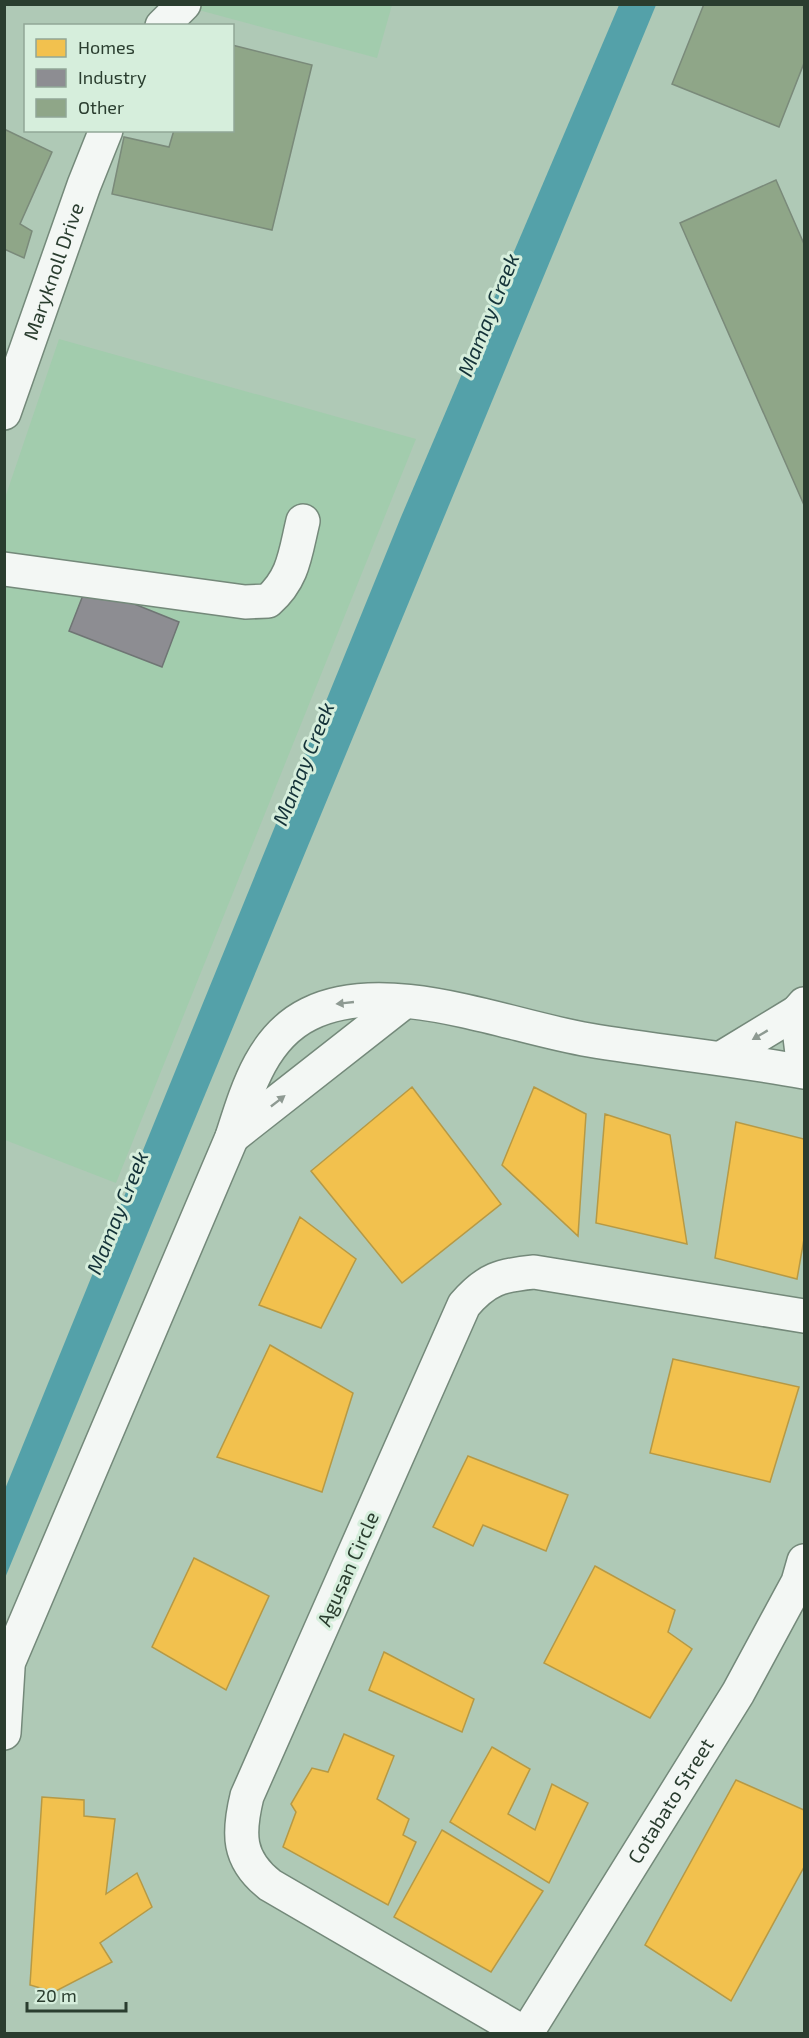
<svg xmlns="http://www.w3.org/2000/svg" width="809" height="2038" font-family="'Exo 2',sans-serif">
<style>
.built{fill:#a2ccad}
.water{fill:#54a1a9}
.homes{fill:#f2c14e;stroke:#b69945;stroke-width:1.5}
.industry{fill:#8d8d92;stroke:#6f7574;stroke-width:1.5}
.building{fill:#8fa688;stroke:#7a8a7a;stroke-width:1.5}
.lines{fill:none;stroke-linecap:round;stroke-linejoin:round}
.minor-casing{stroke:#74897a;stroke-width:36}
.minor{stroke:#f3f7f4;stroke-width:33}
.oneway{fill:#8e9a92}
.labels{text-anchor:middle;stroke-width:6;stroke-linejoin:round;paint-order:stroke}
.street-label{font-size:20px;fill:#2a3d2f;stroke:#d6eedc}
.water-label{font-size:21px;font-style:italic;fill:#143238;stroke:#d6eedc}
</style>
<rect width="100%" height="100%" fill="#afc9b6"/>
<path class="built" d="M 180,5 L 392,5 L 377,58 Z
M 59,339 L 416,439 L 116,1183 L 5,1140 L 5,498 Z"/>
<path class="water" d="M 619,5 L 656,5 L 5,1578 L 5,1489 L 401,517 Z"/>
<path class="homes" d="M 412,1087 L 501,1204 L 402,1283 L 311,1171 Z
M 534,1087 L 586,1114 L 578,1236 L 502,1165 Z
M 605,1114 L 670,1135 L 687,1244 L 596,1223 Z
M 736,1122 L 804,1139 L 804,1239 L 797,1279 L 715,1258 Z
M 300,1217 L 356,1259 L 321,1328 L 259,1305 Z
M 270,1345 L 353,1393 L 322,1492 L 217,1457 Z
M 673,1359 L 799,1387 L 770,1482 L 650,1453 Z
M 468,1456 L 568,1495 L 546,1551 L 483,1525 L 473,1546 L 433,1527 Z
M 194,1558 L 269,1596 L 226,1690 L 152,1647 Z
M 595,1566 L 675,1610 L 668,1632 L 692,1649 L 650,1718 L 544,1663 Z
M 384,1652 L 474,1699 L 462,1732 L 369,1690 Z
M 344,1734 L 394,1756 L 377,1799 L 409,1819 L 403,1835 L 416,1842 L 388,1905 L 283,1847 L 296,1812 L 291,1804 L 312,1768 L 328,1772 Z
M 492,1747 L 530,1769 L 508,1814 L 535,1830 L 552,1784 L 588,1803 L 549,1883 L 450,1822 Z
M 736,1780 L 804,1810 L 804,1867 L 731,2001 L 645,1945 Z
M 42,1797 L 84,1800 L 84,1816 L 115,1819 L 106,1894 L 137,1873 L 152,1907 L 100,1943 L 112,1962 L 54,1992 L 30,1985 Z
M 442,1830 L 543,1891 L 491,1972 L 394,1917 Z"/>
<path class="industry" d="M 87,585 L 179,622 L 162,667 L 69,631 Z"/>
<path class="building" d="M 704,4 L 804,4 L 804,63 L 779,127 L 672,84 Z
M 232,45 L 312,65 L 272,230 L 112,194 L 124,137 L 169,147 L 174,130 L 232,130 Z
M 4,129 L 52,152 L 20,224 L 32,231 L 24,258 L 4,249 Z
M 776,180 L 804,244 L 804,505 L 680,223 Z"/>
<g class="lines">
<defs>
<g id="minor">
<path d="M 162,26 L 184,4"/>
<path id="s1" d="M 4,413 L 84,185 L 106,130"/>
<path d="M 4,569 L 245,602 L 268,601 C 294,578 295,554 303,521"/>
<path d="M 797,1012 L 804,1070"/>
<path d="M 723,1057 L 797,1012 L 804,1004"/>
<path d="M 232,1137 L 404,1002"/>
<path id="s2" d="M 804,1316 L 534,1272 C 501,1275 486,1279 464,1305 L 247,1796 C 238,1833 237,1859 270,1885 L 526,2034 L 738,1693 L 798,1582 L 804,1561"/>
<path d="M 4,1673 L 232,1137 C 247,1090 262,1037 309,1014 C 387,975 509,1027 589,1040 C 661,1052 733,1059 804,1072"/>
<path d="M 4,1733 L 8,1668"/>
</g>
</defs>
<use href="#minor" class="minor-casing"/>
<use href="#minor" class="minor"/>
</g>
<defs><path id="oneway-solid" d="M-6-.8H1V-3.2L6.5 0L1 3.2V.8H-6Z" transform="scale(1.5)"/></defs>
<g class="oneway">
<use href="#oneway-solid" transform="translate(345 1003) rotate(174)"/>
<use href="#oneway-solid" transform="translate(760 1035) rotate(149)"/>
<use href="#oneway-solid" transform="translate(278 1101) rotate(-38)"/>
</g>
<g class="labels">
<g class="street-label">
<text dy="7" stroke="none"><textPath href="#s1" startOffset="150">Maryknoll Drive</textPath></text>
<text transform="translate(348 1569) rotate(-66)" y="7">Agusan Circle</text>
<text dy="7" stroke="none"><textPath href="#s2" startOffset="1560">Cotabato Street</textPath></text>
</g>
<g class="water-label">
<text transform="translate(489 315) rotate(-68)" y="7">Mamay Creek</text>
<text transform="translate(304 764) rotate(-68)" y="7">Mamay Creek</text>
<text transform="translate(118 1213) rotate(-68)" y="7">Mamay Creek</text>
</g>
</g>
<rect width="809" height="2038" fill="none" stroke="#2a3d2f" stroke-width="12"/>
<rect x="24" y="24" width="210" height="108" fill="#d6eedc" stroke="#91a797" stroke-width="1.5"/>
<rect x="36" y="39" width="30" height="18" fill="#f2c14e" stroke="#91a797" stroke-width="1.5"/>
<text x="78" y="54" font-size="18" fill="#2a3d2f">Homes</text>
<rect x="36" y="69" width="30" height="18" fill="#8d8d92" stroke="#91a797" stroke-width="1.5"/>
<text x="78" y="84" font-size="18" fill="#2a3d2f">Industry</text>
<rect x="36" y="99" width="30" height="18" fill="#8fa688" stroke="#91a797" stroke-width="1.5"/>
<text x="78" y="114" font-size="18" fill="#2a3d2f">Other</text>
<path d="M27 2002v9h99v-9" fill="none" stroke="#2a3d2f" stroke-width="3"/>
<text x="36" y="2002" font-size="18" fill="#2a3d2f" stroke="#d6eedc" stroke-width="4.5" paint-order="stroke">20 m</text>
</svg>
